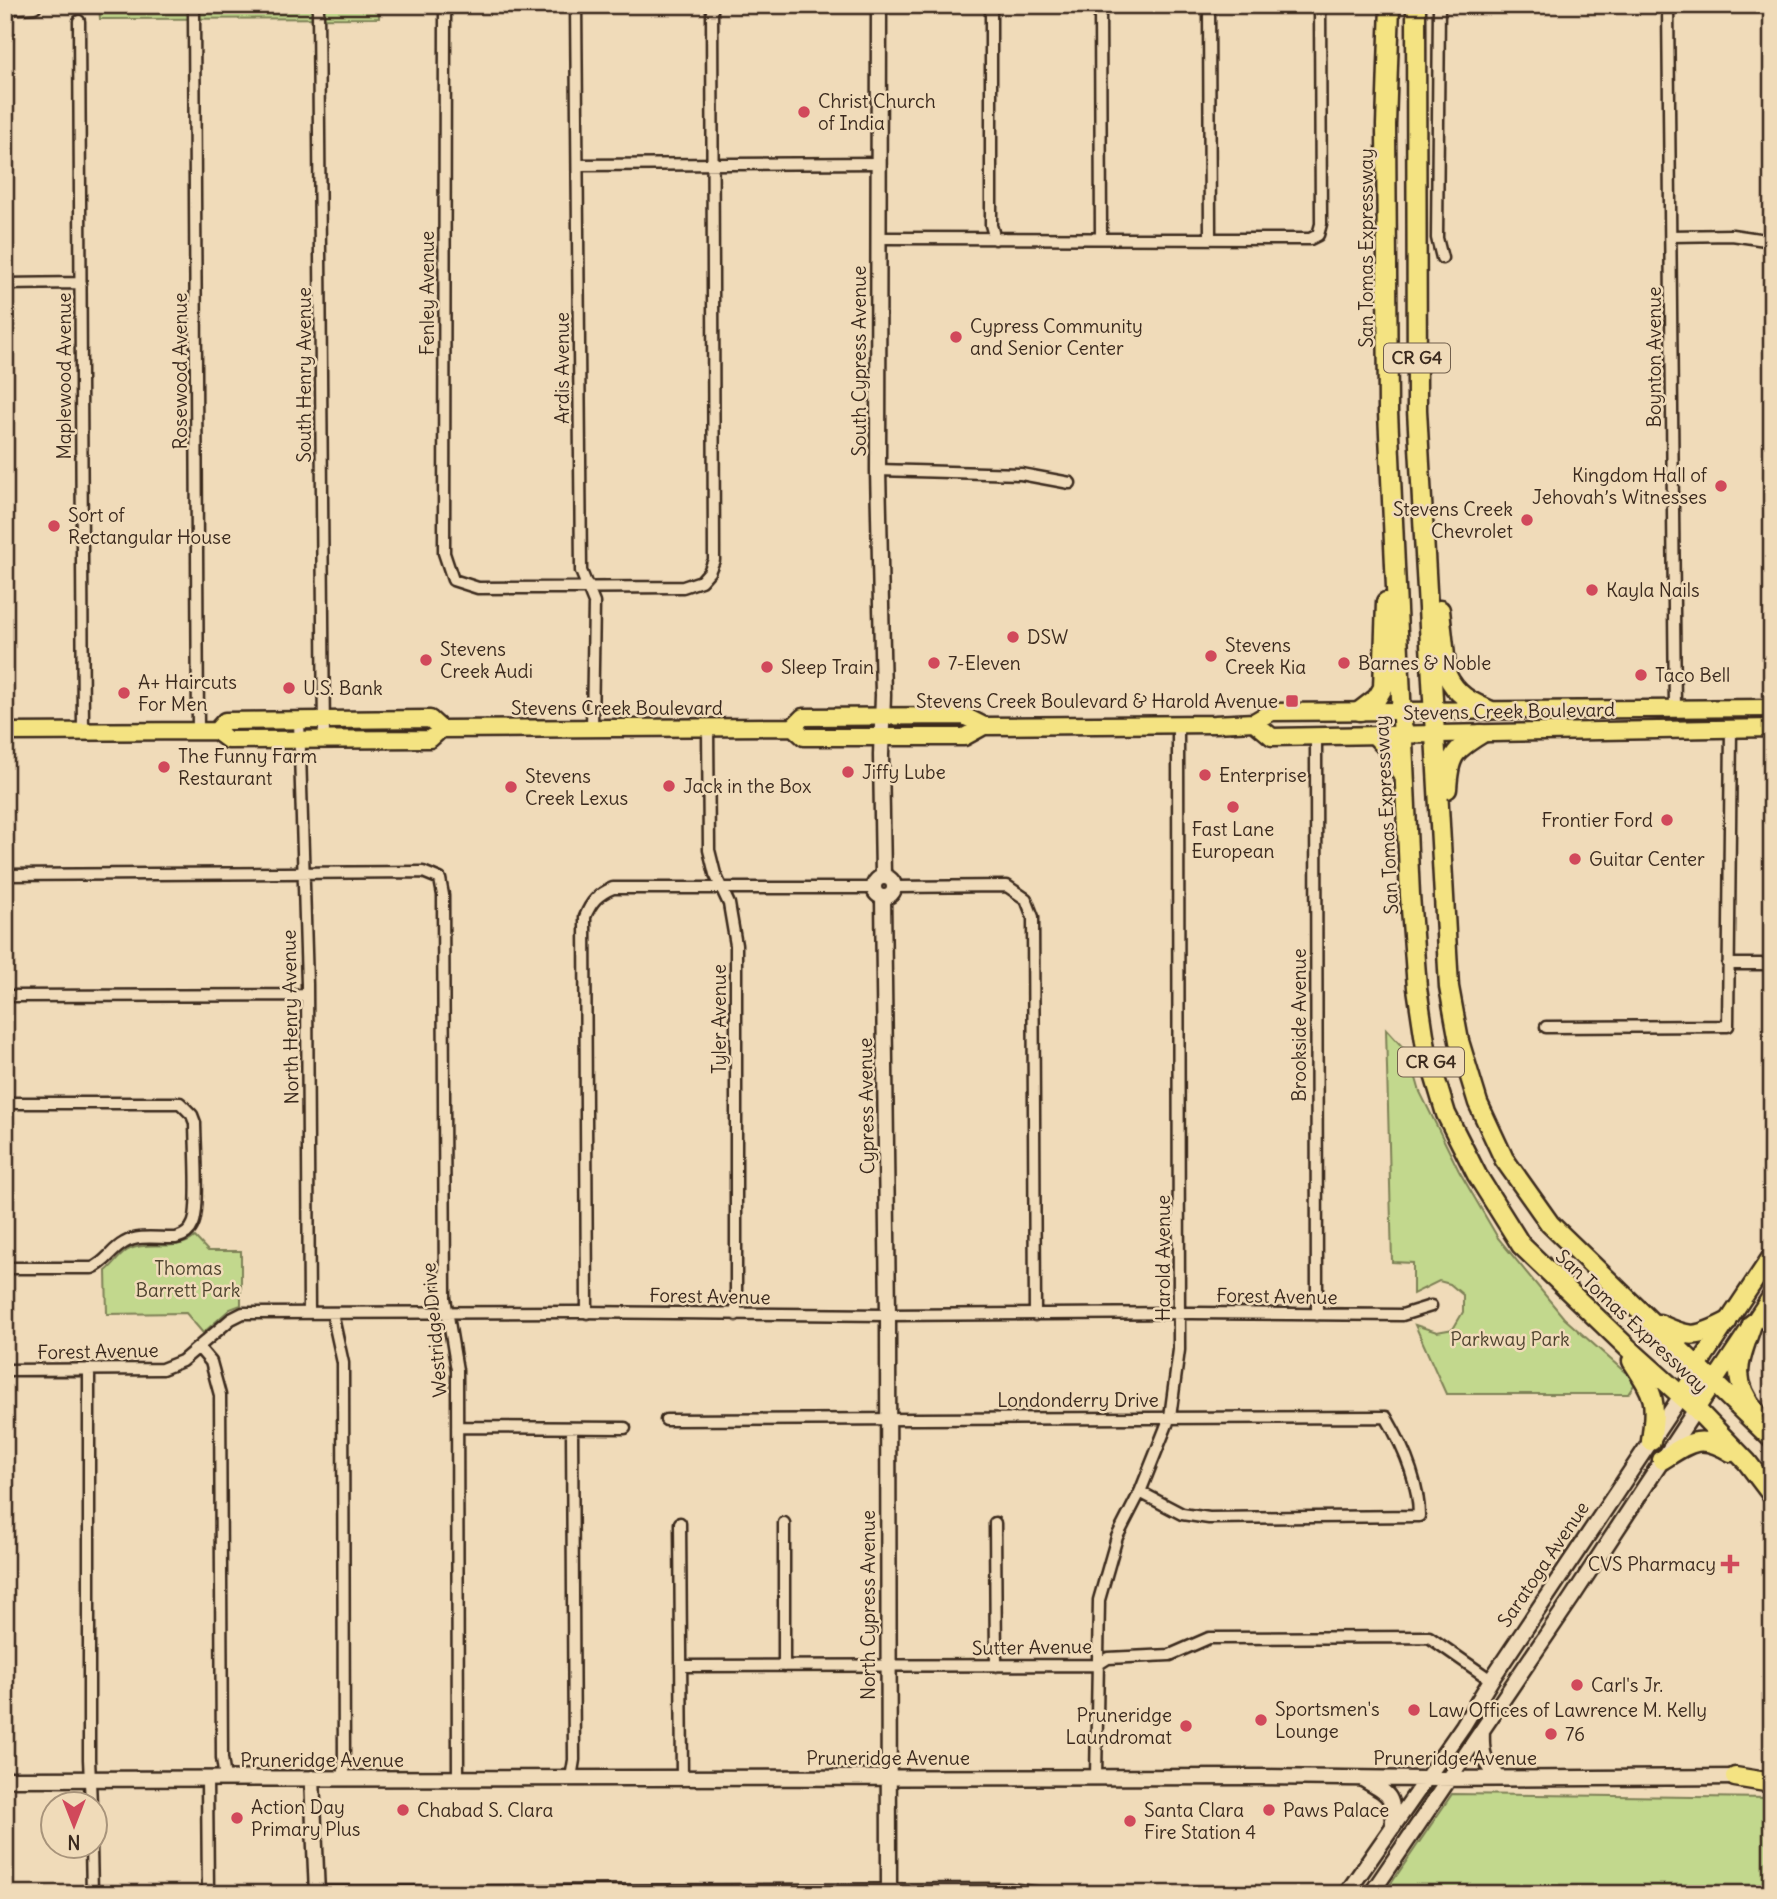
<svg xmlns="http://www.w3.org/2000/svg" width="1777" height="1899" font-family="Delius,sans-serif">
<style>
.green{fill:#c2d88d;stroke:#7e8156;stroke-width:2}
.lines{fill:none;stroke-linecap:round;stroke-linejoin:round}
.street-casing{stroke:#3b2a1e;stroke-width:15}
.secondary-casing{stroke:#3b2a1e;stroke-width:19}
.primary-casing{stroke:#3b2a1e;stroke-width:21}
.highway-casing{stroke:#3b2a1e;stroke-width:23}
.street{stroke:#f0dbb9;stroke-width:10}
.secondary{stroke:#f0dbb9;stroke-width:14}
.primary{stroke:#f4e382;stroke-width:16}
.highway{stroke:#f4e382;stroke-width:18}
.poi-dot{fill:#d1495b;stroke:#f0dbb9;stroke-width:2.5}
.labels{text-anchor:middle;stroke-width:5;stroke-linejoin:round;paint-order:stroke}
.shield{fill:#f0dbb9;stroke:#715f4c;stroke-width:2}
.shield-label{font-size:18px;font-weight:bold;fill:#3b2a1e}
.poi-label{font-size:19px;fill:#3b2a1e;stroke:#f0dbb9;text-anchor:start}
.street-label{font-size:19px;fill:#3b2a1e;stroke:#f0dbb9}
.park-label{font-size:19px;fill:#4f442f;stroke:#f0dbb9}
</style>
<rect width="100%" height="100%" fill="#f0dbb9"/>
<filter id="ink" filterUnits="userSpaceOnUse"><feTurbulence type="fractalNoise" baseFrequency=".0143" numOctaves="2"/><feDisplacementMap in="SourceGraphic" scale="14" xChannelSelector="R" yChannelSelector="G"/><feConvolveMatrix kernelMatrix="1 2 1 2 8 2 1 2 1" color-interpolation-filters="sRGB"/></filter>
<g filter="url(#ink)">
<path class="green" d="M 99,5 L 379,5 L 379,18 L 100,19 Z
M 1386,1029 L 1409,1054 L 1420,1092 L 1459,1171 L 1498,1238 L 1564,1318 L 1636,1382 L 1628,1394 L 1446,1394 L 1415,1325 L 1437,1332 L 1453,1329 L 1463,1312 L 1463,1295 L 1450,1284 L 1439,1281 L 1413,1294 L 1413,1263 L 1392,1262 Z
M 195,1237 L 208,1251 L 241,1251 L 241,1305 L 230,1309 L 203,1333 L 186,1313 L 107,1314 L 106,1271 C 115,1264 120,1253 130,1249 C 152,1240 175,1253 195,1237 Z
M 1452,1794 L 1772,1798 L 1772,1894 L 1384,1894 Z"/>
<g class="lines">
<defs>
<path id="street" d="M 445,5 L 444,553 L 453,580 L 478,588 L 683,587 L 701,581 L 709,572 L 714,560 L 712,5
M 576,5 L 581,571 L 594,603 L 592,729
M 991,5 L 991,225 L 995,239
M 1100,5 L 1101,238
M 1209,5 L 1210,238
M 1439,5 L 1437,238 L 1442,258
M 1668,5 L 1675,709
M 318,10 L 324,740
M 194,12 L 198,731
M 79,21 L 83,732
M 579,165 L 880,163
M 1671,236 L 1732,235 L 1772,241
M 878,238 L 1310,239 L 1318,235 L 1321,224 L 1320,5
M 5,284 L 81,283
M 878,470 L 1021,474 L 1070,483
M 299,720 L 307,984 L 309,1313
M 708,728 L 709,850 L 715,874 L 729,904 L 736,945 L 736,1315
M 1316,736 L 1317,1315
M 5,875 L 423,872 L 440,879 L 443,895 L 445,1298 L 457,1370 L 458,1779
M 894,887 L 1007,886 L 1026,899 L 1033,917 L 1035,1315
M 1728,964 L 1772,964
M 5,996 L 307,995
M 1546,1027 L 1728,1026 L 1731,728
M 5,1103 L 180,1103 L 192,1115 L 195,1123 C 195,1143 200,1210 193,1224 C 190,1232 184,1236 176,1238 C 160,1239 139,1234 124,1243 C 111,1250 106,1263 92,1268 L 5,1268
M 332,1313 L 343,1363 L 344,1779
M 587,1313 L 585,917 C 591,902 598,894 613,888 L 874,888
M 199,1348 L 211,1362 L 220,1395 L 222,1758 L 225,1779
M 89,1369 L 89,1759 L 91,1804
M 5,1370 L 162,1369 L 182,1361 L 231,1319 L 243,1313 L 577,1312 L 888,1315 L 1192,1313 L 1402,1315 L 1431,1306
M 666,1420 L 1386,1417 C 1403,1446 1419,1482 1419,1516 L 1209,1518 L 1182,1514 L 1140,1492
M 457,1427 L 625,1428
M 680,1523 L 682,1779
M 784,1523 L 784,1666
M 995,1523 L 996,1666
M 681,1666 L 1097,1665 L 1108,1658 L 1170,1655 L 1209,1638 L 1429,1637 L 1491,1680
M 1096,1777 L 1099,1600 L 1117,1537 L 1140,1492 L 1170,1417 L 1179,1350 L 1178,725
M 571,1778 L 574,1760 L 572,1428
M 207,1779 L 208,1894
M 91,1846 L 92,1894
M 317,1892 L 1010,1889 L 1049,1894"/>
<path id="secondary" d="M 879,5 L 878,470 L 883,695 L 881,755 L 883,876
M 5,7 L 34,5
M874 887a10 10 0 1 1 20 0a10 10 0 1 1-20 0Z
M 883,897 L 888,1315 L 889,1894
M 1482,1731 C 1481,1754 1483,1759 1498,1777
M 312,1778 L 317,1894
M 5,1779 L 1260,1777 L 1425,1779 L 1743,1777
M 1364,1780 C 1391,1795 1393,1795 1393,1827
M 1346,1894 L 1463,1726 L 1491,1680 L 1681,1396
M 1371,1894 L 1571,1599 L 1696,1409"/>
<path id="primary" d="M 1254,722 L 1272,737 L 1772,728
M 793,727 L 803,717 L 964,716 L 984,726 L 1215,724 L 1254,722 L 1271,712 L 1772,708
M 216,731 L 225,721 L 430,719 L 441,729
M 5,732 L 216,731 L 228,740 L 430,739 L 441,729 L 793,727 L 804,737 L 964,737 L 984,726
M 1681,1396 L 1706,1354 L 1772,1255
M 1696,1409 L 1772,1295"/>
<path id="highway" d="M 1390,5 L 1386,125 L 1388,412 L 1410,895 L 1417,988 L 1426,1048 L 1446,1114 L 1477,1175 L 1521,1245 L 1628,1348 L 1696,1409 L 1747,1462 L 1772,1495
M 1416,5 L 1417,410 L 1449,987 L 1459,1041 L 1478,1103 L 1504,1159 L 1550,1224 L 1772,1439
M 1440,610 L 1447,675 C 1456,695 1471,702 1489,710
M 1360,711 L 1377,698 L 1383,688 L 1386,602
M 1376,736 L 1393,754 L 1401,773
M 1447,789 C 1449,756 1453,751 1481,734
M 1659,1324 C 1691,1339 1696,1338 1727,1322
M 1752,1324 C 1740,1361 1729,1377 1755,1411
M 1632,1361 C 1655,1397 1657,1399 1651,1441
M 1662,1460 C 1690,1442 1700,1433 1731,1452
M 1735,1777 L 1772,1783"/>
</defs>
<use href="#street" class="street-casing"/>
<use href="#secondary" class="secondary-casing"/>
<use href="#primary" class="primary-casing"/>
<use href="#highway" class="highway-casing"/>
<use href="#street" class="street"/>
<use href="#secondary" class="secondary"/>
<use href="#primary" class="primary"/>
<use href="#highway" class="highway"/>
</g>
</g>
<g class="poi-dot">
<circle cx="804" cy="112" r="7"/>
<circle cx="956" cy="337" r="7"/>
<circle cx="1721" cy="486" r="7"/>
<circle cx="1527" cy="520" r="7"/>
<circle cx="54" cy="526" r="7"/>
<circle cx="1592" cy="590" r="7"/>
<circle cx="1013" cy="637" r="7"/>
<circle cx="1211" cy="656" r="7"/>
<circle cx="426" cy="660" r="7"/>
<circle cx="934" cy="663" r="7"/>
<circle cx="1344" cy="663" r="7"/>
<circle cx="767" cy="667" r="7"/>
<circle cx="1641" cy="675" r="7"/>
<circle cx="289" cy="688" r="7"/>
<circle cx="124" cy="693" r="7"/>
<rect x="1285" y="694" width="14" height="14" rx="3.5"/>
<circle cx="164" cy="767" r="7"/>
<circle cx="848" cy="772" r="7"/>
<circle cx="1205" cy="775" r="7"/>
<circle cx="669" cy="786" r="7"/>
<circle cx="511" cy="787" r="7"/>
<circle cx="1233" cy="807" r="7"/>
<circle cx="1667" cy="820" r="7"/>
<circle cx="1575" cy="859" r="7"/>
<path d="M1726.5 1553.5h7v7h7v7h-7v7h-7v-7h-7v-7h7z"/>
<circle cx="1577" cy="1685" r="7"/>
<circle cx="1414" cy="1710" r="7"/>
<circle cx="1261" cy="1720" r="7"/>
<circle cx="1186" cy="1726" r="7"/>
<circle cx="1551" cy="1734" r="7"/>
<circle cx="403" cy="1810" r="7"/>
<circle cx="1269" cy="1810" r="7"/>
<circle cx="237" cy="1818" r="7"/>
<circle cx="1130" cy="1821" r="7"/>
</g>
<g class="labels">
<g class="shield">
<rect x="1384" y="343.5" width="66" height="29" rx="5"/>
<rect x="1398" y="1047.5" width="66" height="29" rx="5"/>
</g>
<g class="shield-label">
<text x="1417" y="364">CR G4</text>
<text x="1431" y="1068">CR G4</text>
</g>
<g class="poi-label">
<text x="818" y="108">Christ Church<tspan x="818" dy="22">of India</tspan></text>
<text x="970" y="333">Cypress Community<tspan x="970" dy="22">and Senior Center</tspan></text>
<text x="1707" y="482" text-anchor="end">Kingdom Hall of<tspan x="1707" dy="22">Jehovah’s Witnesses</tspan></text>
<text x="1513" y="516" text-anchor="end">Stevens Creek<tspan x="1513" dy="22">Chevrolet</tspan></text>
<text x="68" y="522">Sort of<tspan x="68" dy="22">Rectangular House</tspan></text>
<text x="1606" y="597">Kayla Nails</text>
<text x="1027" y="644">DSW</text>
<text x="1225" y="652">Stevens<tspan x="1225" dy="22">Creek Kia</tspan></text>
<text x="440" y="656">Stevens<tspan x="440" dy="22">Creek Audi</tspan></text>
<text x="948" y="670">7-Eleven</text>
<text x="1358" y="670">Barnes &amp; Noble</text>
<text x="781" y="674">Sleep Train</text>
<text x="1655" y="682">Taco Bell</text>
<text x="138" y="689">A+ Haircuts<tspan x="138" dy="22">For Men</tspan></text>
<text x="303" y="695">U.S. Bank</text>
<text x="1278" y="708" text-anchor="end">Stevens Creek Boulevard &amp; Harold Avenue</text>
<text x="178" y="763">The Funny Farm<tspan x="178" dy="22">Restaurant</tspan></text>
<text x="862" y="779">Jiffy Lube</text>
<text x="1219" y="782">Enterprise</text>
<text x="525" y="783">Stevens<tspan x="525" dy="22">Creek Lexus</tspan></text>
<text x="683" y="793">Jack in the Box</text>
<text x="1653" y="827" text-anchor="end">Frontier Ford</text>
<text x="1233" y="836" text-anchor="middle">Fast Lane<tspan x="1233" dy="22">European</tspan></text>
<text x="1589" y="866">Guitar Center</text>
<text x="1716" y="1571" text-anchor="end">CVS Pharmacy</text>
<text x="1591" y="1692">Carl's Jr.</text>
<text x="1275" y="1716">Sportsmen's<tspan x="1275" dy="22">Lounge</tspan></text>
<text x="1428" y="1717">Law Offices of Lawrence M. Kelly</text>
<text x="1172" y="1722" text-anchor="end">Pruneridge<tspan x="1172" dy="22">Laundromat</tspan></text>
<text x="1565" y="1741">76</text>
<text x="251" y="1814">Action Day<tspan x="251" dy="22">Primary Plus</tspan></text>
<text x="417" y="1817">Chabad S. Clara</text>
<text x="1144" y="1817">Santa Clara<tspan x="1144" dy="22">Fire Station 4</tspan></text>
<text x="1283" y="1817">Paws Palace</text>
</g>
<g class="street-label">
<text transform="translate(1366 248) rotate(-90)" y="7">San Tomas Expressway</text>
<text transform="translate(427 293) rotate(-90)" y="7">Fenley Avenue</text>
<text transform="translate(1654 357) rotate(-90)" y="7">Boynton Avenue</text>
<text transform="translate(859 361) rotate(-90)" y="7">South Cypress Avenue</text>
<text transform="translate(562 368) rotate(-90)" y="7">Ardis Avenue</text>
<text transform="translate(180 371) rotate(-90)" y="7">Rosewood Avenue</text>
<text transform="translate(304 375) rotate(-90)" y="7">South Henry Avenue</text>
<text transform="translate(64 376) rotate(-90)" y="7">Maplewood Avenue</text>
<text x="617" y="715">Stevens Creek Boulevard</text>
<text transform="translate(1509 711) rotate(-1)" y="7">Stevens Creek Boulevard</text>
<text transform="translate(1386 815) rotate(-93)" y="7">San Tomas Expressway</text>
<text transform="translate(290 1017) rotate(-91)" y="7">North Henry Avenue</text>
<text transform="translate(719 1019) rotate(-90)" y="7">Tyler Avenue</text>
<text transform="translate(1299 1025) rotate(-90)" y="7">Brookside Avenue</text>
<text transform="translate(866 1106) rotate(-91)" y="7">Cypress Avenue</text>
<text transform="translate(1163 1258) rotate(-90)" y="7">Harold Avenue</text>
<text transform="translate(710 1296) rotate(1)" y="7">Forest Avenue</text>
<text transform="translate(1277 1296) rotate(1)" y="7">Forest Avenue</text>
<text transform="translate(1632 1321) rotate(43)" y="7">San Tomas Expressway</text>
<text transform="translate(434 1330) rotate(-95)" y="7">Westridge Drive</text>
<text transform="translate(98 1351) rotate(-1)" y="7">Forest Avenue</text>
<text x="1078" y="1407">Londonderry Drive</text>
<text transform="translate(1543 1564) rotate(-56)" y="7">Saratoga Avenue</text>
<text transform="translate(868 1605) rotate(-90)" y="7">North Cypress Avenue</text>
<text transform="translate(1032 1647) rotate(-1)" y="7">Sutter Avenue</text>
<text x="888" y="1765">Pruneridge Avenue</text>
<text x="1455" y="1765">Pruneridge Avenue</text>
<text x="322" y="1767">Pruneridge Avenue</text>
</g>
<g class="park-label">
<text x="188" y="1275">Thomas<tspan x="188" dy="22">Barrett Park</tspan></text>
<text x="1510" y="1346">Parkway Park</text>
</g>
</g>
<rect width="1777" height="1899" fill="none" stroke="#f0dbb9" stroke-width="28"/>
<rect x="14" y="14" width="1749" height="1871" fill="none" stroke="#3b2a1e" stroke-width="2.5" filter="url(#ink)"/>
<g transform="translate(74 1825) rotate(180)"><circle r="33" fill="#f0dbb9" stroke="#a8947b" stroke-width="2"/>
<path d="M0-5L12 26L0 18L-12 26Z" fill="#d1495b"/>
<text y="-10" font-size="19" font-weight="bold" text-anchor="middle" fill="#3b2a1e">N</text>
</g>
</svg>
